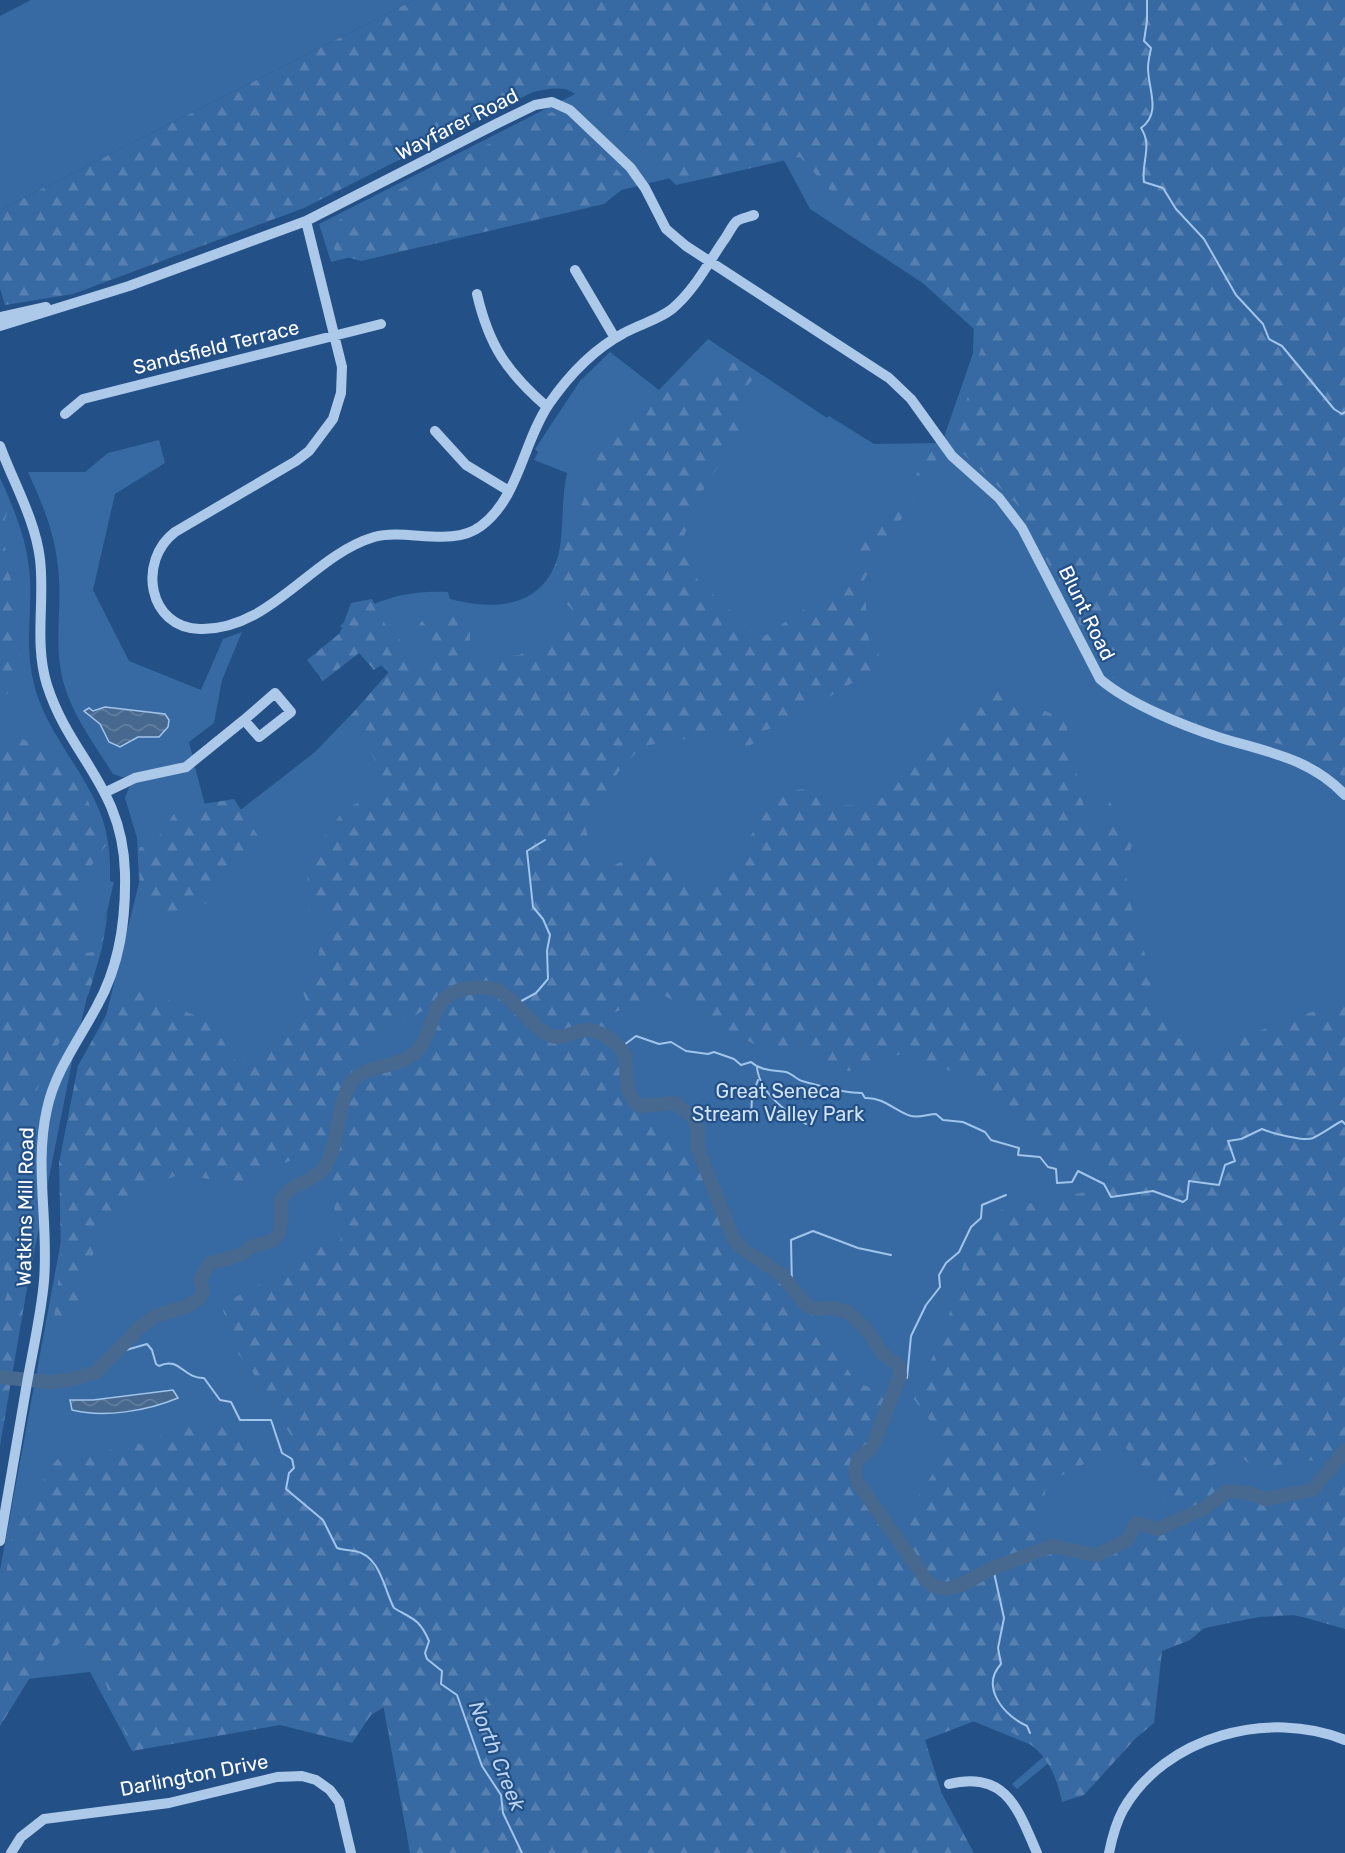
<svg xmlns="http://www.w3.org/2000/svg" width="1345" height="1853" font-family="Rubik,sans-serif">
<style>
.green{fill:#376aa3}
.forest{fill:url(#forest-firs);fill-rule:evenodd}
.water{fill:url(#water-waves);stroke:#a1c4ea;stroke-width:1.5}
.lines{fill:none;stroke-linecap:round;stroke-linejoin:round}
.stream{stroke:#a1c4ea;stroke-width:2}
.river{stroke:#48698f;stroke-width:14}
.minor{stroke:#adc9e9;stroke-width:10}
.labels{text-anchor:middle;stroke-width:4.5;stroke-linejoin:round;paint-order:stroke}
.street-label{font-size:20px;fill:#fff;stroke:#235086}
.park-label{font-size:20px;fill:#d1e3f7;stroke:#235086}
.water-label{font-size:21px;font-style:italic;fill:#b9d3f0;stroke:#235086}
</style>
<defs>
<pattern id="forest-firs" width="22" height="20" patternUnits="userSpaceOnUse" patternTransform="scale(1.5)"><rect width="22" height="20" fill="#376aa3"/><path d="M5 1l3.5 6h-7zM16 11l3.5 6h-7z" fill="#5580b1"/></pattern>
<pattern id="water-waves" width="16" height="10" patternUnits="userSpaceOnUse" patternTransform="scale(1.5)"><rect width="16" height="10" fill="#48698f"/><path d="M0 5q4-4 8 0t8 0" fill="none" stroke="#6380a0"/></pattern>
</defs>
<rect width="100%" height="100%" fill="#235086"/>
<path class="green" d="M 31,0 L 414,0 L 0,210 L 0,16 Z
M 1345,0 L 1345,1624 L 1262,1610 L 1127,1653 L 1051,1761 L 1017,1789 L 1012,1784 L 1049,1752 L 970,1720 L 425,1853 L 410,1853 L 381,1693 L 164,1745 L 131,1749 L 90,1672 L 0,1682 L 0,1570 L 93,1068 L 139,883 L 137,838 L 125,798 L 130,785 C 152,778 174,777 195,767 L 212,832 L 315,752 L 390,674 L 340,626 C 371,599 408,590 448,592 L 450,599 C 495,611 546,608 559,552 C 564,528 561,500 567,473 L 534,460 L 538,452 L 535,449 L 580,381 L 610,352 L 659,390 L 708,339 L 827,418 L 829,416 L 874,444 L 942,443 L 973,353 L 975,285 L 947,299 L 810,209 L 779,151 L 331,262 L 319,224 L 699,31 Z
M 159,440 L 165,463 L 115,494 L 93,590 L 129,661 L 201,690 L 223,639 L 242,632 L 222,680 L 214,723 L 189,742 L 193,758 C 187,762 128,778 122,777 C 119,776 116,775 113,774 C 95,745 72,715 63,681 C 53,639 63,608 58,568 C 55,533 42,503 28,472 L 85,472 L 108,453 Z
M 0,478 C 15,511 28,542 30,579 C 32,618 24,647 35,688 C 47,731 79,765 97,805 C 108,829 111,855 110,881 L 114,882 L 73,1057 L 0,1424 Z"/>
<path class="forest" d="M 414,0 L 1345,0 L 1345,779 C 1307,739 1246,741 1197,724 C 1170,715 1125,688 1102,669 L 1018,505 L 954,445 L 984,338 L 877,242 L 800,157 L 676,185 C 646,155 609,110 570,91 C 560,86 544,90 533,92 L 304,208 L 73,294 L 5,305 L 0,288 L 0,210 Z
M 552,112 L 575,128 L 630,183 L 604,204 L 361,261 L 336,254 L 327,226 Z
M 725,356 L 754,378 L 740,394 L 742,426 L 696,502 L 683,539 L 698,580 L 760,639 L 859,572 L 856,544 L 915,477 L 931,450 L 939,457 L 864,580 L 869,643 L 878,645 L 879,666 L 789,722 L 760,732 L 756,742 L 743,749 L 724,733 L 643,746 L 621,768 L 585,827 L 596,857 L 613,866 L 637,854 L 666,857 L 691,894 L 744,849 L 755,828 L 762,799 L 802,789 L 839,805 L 873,806 L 998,690 L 1065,720 L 1092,843 L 1101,840 L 1109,800 L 1132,845 L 1125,867 L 1129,898 L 1160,1007 L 1178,1038 L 1214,1047 L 1345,1000 L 1345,1449 L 1314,1460 L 1255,1468 L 1237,1454 L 1211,1466 L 1227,1491 L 1249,1493 L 1265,1499 L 1312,1490 L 1321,1483 L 1345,1481 L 1345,1629 L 1296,1615 L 1259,1617 L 1204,1628 L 1190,1640 L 1162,1651 L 1154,1723 L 1136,1738 L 1084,1795 L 1062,1802 C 1050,1747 1030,1744 985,1717 L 925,1740 L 942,1794 L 974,1853 L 412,1853 L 384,1707 L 371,1715 L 352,1743 L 280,1725 L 132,1751 L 101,1672 L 64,1638 L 36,1668 L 0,1726 L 0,1611 L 18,1500 L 32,1500 C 46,1483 45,1470 62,1455 L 100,1455 L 132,1440 L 149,1449 C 172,1415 191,1422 228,1424 L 247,1454 L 271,1460 L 283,1482 L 301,1485 L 293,1439 L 249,1366 L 239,1355 L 223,1310 L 234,1298 L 276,1276 L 315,1248 L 341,1240 L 325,1165 L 334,1141 L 235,1185 L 182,1173 L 128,1196 L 98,1236 L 77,1312 L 54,1318 L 61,1256 L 59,1163 L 78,1066 L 120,990 L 140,981 L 187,1012 L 212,1023 L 237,1064 L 312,1018 L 300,984 L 316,980 L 320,943 L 343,923 L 332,910 L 309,913 L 307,859 L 344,810 L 377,793 L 380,771 L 359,728 L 345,722 L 393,667 L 386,662 L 374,670 L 359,653 L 323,681 L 307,660 L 340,633 L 351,603 L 372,599 L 385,624 L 422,663 L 433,652 L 419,624 L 435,611 L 470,617 L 470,657 L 519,655 L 560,634 L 560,619 L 573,611 L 560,596 L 569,589 L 550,577 L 599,464 L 594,452 C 620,424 648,400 680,378 L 701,381 ZM 663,995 L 761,1048 L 790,1047 L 849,1071 L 907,1052 L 964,1077 L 1057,1157 L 1101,1156 L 1124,1184 L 1002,1209 L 964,1263 L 947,1322 L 925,1375 L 908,1391 L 942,1437 L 932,1475 L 894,1535 L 858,1483 L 855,1472 L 858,1459 L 872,1447 L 893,1390 L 877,1390 L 855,1382 L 824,1328 L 835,1308 L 816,1309 L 807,1306 L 781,1274 L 740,1247 L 733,1238 L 698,1149 L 685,1138 L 659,1132 L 631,1098 L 626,1083 L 626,1061 L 609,1014 ZM 435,1009 C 425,1043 416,1057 381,1067 C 367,1071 359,1074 349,1084 L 357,1050 L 424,1010 ZM 1123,1444 L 1177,1523 L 1159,1529 L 1136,1523 L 1128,1540 L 1097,1554 L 1052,1546 L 1032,1552 L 1047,1483 Z
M 0,487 L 9,507 L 1,531 L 9,565 L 20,660 L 17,687 L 0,698 Z
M 22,739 L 62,754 L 80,781 L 106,845 L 76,888 L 86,953 L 93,952 L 108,912 L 102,948 L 89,993 L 43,1070 L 23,1140 L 27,1213 L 26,1294 L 0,1446 L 0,1307 C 11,1296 10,1274 0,1263 L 0,750 Z
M 234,799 L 258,836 L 243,864 L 211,879 L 216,898 L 176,918 L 140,896 L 139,848 L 155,842 L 178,808 Z"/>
<path class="water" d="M 105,707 L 165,714 L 169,720 L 168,727 L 159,737 L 138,737 L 120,747 L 109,742 L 100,724 L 84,711 L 89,708 L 93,711 Z
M 173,1390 L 178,1398 C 147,1411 104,1418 72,1410 L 70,1400 L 93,1400 Z"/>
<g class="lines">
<path class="stream" d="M 1147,0 L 1147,21 L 1144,41 L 1151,48 C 1150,54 1148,61 1148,68 C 1148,89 1162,113 1141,128 C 1153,146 1141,162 1144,182 L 1163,188 L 1176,209 L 1204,239 L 1236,295 L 1263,324 L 1269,339 L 1282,346 L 1334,409 L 1342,414 L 1345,412
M 514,1005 L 536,993 L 548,979 L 547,951 L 550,935 L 543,919 L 533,907 L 527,851 L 545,840
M 620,1048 L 636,1036 L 659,1044 L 671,1042 L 686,1051 L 708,1054 L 714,1052 L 734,1059 L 741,1065 L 751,1062 C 761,1071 773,1070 786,1072 C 791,1073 796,1079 802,1081 C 821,1086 842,1093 862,1093 L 865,1098 C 884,1097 895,1111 911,1116 C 920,1118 928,1114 936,1114 L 943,1120 L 963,1122 L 985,1132 L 991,1140 L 1019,1148 L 1018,1155 L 1040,1157 L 1048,1167 L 1056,1169 L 1057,1183 L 1072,1182 L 1078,1171 L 1104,1184 L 1111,1197 L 1153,1191 L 1183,1202 L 1187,1199 L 1189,1181 L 1219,1185 L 1225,1165 L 1235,1161 L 1228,1141 L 1241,1139 L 1262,1129 C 1271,1133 1305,1142 1313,1138 C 1324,1133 1332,1126 1342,1121 L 1345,1124
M 757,1068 C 760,1092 786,1112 806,1124
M 751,1118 L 752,1097 L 758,1080
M 792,1288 L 791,1240 L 813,1231 L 858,1248 L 891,1255
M 112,1354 L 147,1344 L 152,1350 L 156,1364 L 159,1366 C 180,1356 183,1379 204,1378 L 220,1400 L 231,1402 L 240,1420 L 271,1420 L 282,1453 L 292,1459 L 294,1468 L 289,1473 L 286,1489 L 323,1520 L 337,1548 C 343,1550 349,1550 355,1551 C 381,1556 384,1590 394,1608 C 412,1619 419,1618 429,1641 L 425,1653 L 427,1659 L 442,1671 L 441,1684 L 457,1695 L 482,1766 L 501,1795 L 503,1813 L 522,1853
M 900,1376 L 907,1378 L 911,1336 L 926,1305 L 940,1287 L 939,1275 L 946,1263 L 959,1252 L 971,1227 L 981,1218 L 982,1205 L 1006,1195
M 993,1568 L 1004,1618 L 998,1648 L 1001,1664 C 980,1687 1004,1716 1027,1726 L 1030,1733"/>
<path class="river" d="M 0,1377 L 48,1382 L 70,1380 L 96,1372 L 141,1326 L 155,1316 L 185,1307 L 200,1298 L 203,1291 L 200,1279 L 210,1263 C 220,1260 231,1259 241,1254 C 245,1253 248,1249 252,1247 C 265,1242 280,1243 281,1224 C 282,1214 278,1202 285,1194 C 297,1181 316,1182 326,1165 C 339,1142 337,1104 351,1083 C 362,1066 390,1068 408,1058 C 443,1038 418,982 489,988 C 508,989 528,1023 545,1033 C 561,1042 570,1033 584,1030 C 594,1028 614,1040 620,1048 C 634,1064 617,1086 639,1106 L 675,1103 L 693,1117 L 698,1128 L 698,1149 L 733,1238 L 740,1247 L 781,1274 L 807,1306 L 816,1309 L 835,1308 L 848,1312 L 867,1330 L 883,1354 L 899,1365 L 900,1376 L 872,1448 L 858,1459 L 855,1472 L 858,1483 L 927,1581 L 936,1587 L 946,1589 L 961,1585 L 993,1568 L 1052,1546 L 1097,1555 L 1128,1540 L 1136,1523 L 1159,1529 L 1205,1508 L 1227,1491 L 1249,1493 L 1265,1499 L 1313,1490 L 1345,1450"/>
<path class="minor" d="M 306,221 L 342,367 L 341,393 L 333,419 L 309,451 L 296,461 L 175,532 C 137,561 148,628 200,629 C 270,631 311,556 374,537 C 407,528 452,548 481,526 C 519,498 523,442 549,404 C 569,375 592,350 624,333 C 640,324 658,320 672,309 C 694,291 708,263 724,240 C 728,235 732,225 737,221 C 741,218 749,217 754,215
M 575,270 L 615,338
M 477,294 C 489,346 507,372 547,407
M 0,317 L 46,307
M 0,326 L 129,286 L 306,221 L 496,124 L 535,105 L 552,102 L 570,110 L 630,167 L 645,188 L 666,229 L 686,246 L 889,378 L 911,399 L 952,456 L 999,498 L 1022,528 L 1100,679 C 1129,704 1184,726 1221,738 C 1267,752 1310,758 1345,795
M 65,414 L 83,399 L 381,324
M 435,431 L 466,465 L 509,491
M 0,446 C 14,484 35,519 40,559 C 45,601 34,643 47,685 C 70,757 123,787 125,873 C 126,920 120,965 97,1006 C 79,1040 55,1071 47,1109 C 34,1166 49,1223 44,1281 C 41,1315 33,1349 27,1383 C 18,1436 9,1489 0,1541
M 106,792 L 135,778 L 186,767 L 244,720 L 259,737 L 291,712 L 275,693 L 244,720
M 949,1784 C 1006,1770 1018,1809 1037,1853
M 11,1853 L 21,1837 L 44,1819 L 169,1803 L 277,1777 L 302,1776 L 316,1780 L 330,1790 L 339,1802 L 351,1853
M 1109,1853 C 1112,1838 1116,1823 1123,1810 C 1165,1736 1269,1709 1345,1740"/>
</g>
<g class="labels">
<g class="street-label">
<text transform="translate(457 124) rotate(-27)" y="7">Wayfarer Road</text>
<text transform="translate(216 347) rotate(-14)" y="7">Sandsfield Terrace</text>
<text transform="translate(1087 613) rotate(64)" y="7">Blunt Road</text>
<text transform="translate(25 1207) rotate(-89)" y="7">Watkins Mill Road</text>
<text transform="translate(194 1775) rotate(-11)" y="7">Darlington Drive</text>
</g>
<g class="park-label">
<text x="778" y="1098">Great Seneca<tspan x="778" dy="23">Stream Valley Park</tspan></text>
</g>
<g class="water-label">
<text transform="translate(497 1756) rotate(68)" y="7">North Creek</text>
</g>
</g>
</svg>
